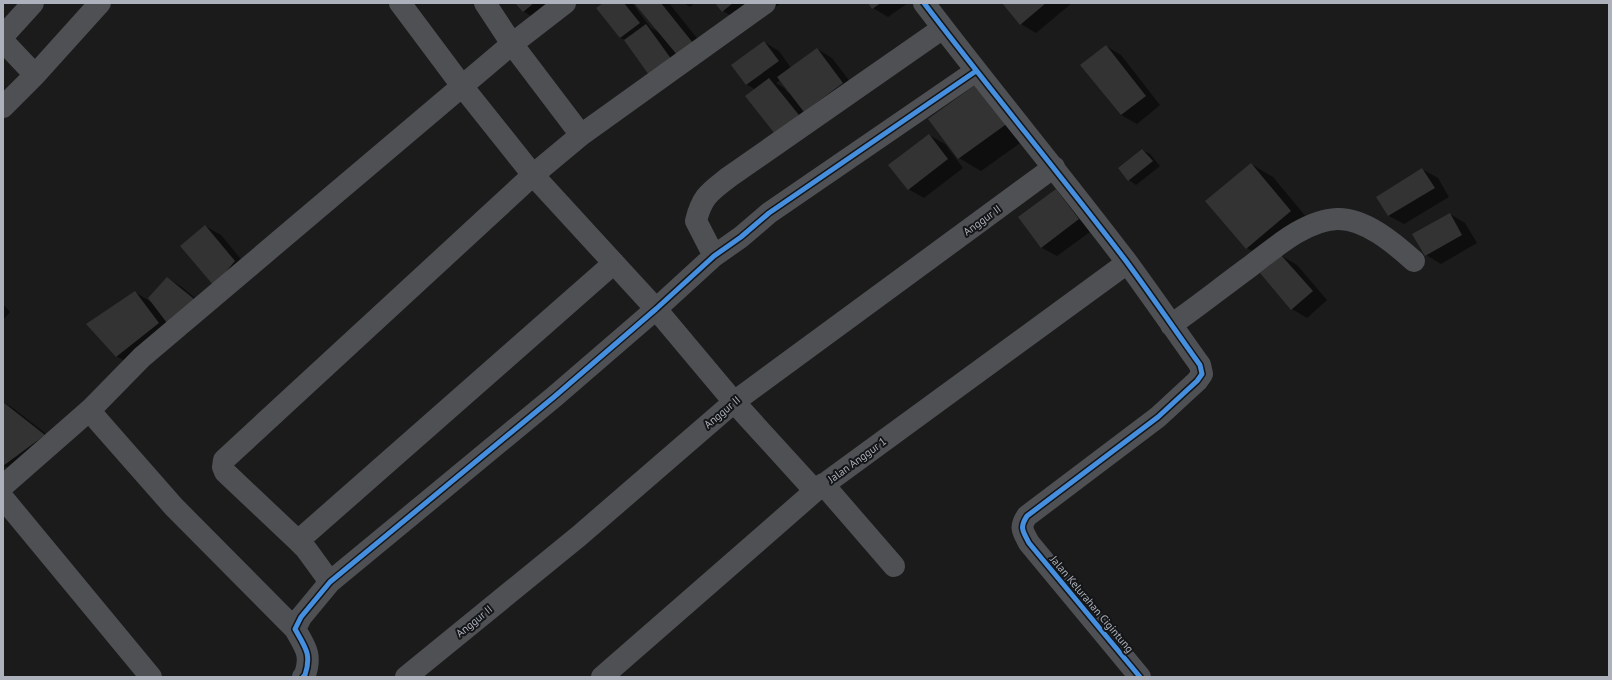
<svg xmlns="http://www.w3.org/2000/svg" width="1612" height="680" font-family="'PT Sans',sans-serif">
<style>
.shadow{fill:#0007;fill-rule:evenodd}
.building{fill:#333}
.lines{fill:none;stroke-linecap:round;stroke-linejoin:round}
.minor{stroke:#4e5054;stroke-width:22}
.cycleway-casing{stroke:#141517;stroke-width:8}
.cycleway{stroke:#468fdf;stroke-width:5}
.labels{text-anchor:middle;stroke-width:4;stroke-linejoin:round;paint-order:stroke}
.street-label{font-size:11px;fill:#acb1bc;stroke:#141517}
</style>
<rect width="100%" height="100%" fill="#1b1b1b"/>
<path class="shadow" d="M 516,3 L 546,3 L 531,16 L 523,11 Z
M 604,3 L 632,3 L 651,28 L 660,33 L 636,3 L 669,3 L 708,52 L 694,64 L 675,53 L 686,69 L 625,40 L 620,38 Z
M 684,3 L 695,3 L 690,7 Z
M 716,3 L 756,3 L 738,20 L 723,11 Z
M 760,3 L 781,3 L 772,10 Z
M 869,3 L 908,3 L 888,17 L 873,8 Z
M 1003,3 L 1072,3 L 1036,33 L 1021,24 Z
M 764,42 L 779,51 L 791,68 L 817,49 L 832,58 L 858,92 L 820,121 L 802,110 L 813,124 L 746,84 ZM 780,80 L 790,92 L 788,93 L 784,88 L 776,83 Z
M 1106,46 L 1121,55 L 1160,105 L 1137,124 L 1121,115 Z
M 1001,96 L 1030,136 L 981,171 L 959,158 Z
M 929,135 L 945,144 L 963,168 L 924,198 L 908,189 Z
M 1142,150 L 1150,154 L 1160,166 L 1136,185 L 1129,180 Z
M 1251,164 L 1273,177 L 1312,224 L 1269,261 L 1247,248 Z
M 1422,169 L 1438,178 L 1449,197 L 1404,224 L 1389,216 L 1377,197 Z
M 1056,190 L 1071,199 L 1094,229 L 1057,256 L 1042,248 L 1019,218 Z
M 1450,214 L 1465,223 L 1477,243 L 1441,264 L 1426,255 Z
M 205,226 L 221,235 L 250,270 L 230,294 Z
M 1282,256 L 1297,265 L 1327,300 L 1307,318 L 1292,309 Z
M 167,278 L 182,287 L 208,309 L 186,335 L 169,326 L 132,365 L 116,356 L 135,292 L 151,302 Z
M 3,304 L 10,312 L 3,320 Z
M 3,402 L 13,408 L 59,444 L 19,474 L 3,465 Z"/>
<path class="building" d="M 515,3 L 534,3 L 523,12 Z
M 603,3 L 624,3 L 640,23 L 620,38 L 596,8 Z
M 634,3 L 661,3 L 693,43 L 678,56 Z
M 715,3 L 733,3 L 722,12 Z
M 868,3 L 881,3 L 872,9 Z
M 1002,3 L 1046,3 L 1020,25 Z
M 646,24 L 672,60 L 649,75 L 624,40 Z
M 764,41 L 779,61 L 746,85 L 731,65 Z
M 1106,45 L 1146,96 L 1121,115 L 1080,65 Z
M 817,48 L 843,83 L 804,112 L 777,77 Z
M 769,78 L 799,115 L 775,134 L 745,96 Z
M 979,82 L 1008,123 L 958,159 L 928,119 Z
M 929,134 L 948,159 L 908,190 L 888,165 Z
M 1142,149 L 1153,161 L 1128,181 L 1118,168 Z
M 1251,163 L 1291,211 L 1246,249 L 1205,201 Z
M 1422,168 L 1435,188 L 1388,216 L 1376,197 Z
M 1056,189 L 1079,219 L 1041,248 L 1018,217 Z
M 1450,213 L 1462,235 L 1425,256 L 1412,234 Z
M 205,225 L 235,261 L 214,286 L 180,246 Z
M 1281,255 L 1313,291 L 1291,310 L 1260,273 Z
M 167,277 L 194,299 L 170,327 L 148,298 Z
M 135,291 L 159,323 L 116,357 L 86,324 Z
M 3,402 L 45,435 L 3,466 Z"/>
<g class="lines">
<path class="minor" d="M 400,3 L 462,86 L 533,175 L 656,309 L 734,402 L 815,491
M 485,3 L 512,44 L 581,135
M 924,3 C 990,90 1060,174 1126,261 C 1151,295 1175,330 1200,365 L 1202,374 L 1197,381 L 1158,417 L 1027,516 C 1019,528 1023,531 1029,543 L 1140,677
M 3,36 L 33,3
M 3,41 L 35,75
M 3,107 L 35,75 L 100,3
M 714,256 L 696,221 C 702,196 710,192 729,177 L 943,28
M 1171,325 C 1197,307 1222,287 1248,268 C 1272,250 1305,220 1337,219 C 1365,218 1395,244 1414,261
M 92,408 L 95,417 L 101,424 L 174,507 L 295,629
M 823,484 L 894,566
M 3,486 L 92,408 L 142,357 L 512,44 L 565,3
M 3,498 L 151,677
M 298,541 L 225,472 L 223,467 L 224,460 L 533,175 L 581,135 L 765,3
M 330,582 L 306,549 L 298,541 L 614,263
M 303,677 L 305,675 C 312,654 305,647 295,629 L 301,617 L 330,582 L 554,397 L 656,309 L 714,256 L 741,237 L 769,213 L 976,71
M 406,677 L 579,536 L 734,402 L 1054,167
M 602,677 L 815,491 L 1127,263"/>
<defs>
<path id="cycleway" d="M 924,3 C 990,90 1060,174 1126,261 C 1151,295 1175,330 1200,365 L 1202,374 L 1197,381 L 1158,417 L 1027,516 C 1019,528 1023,531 1029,543 L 1140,677
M 303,677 L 305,675 C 312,654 305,647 295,629 L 301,617 L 330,582 L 554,397 L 656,309 L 714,256 L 741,237 L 769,213 L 976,71"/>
</defs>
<use href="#cycleway" class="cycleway-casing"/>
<use href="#cycleway" class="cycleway"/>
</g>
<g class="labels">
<g class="street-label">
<text transform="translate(982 220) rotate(-36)" y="4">Anggur II</text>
<text transform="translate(722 412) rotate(-40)" y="4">Anggur II</text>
<text transform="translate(857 460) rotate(-36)" y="4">Jalan Anggur 1</text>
<text transform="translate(1092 604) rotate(50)" y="4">Jalan Kelurahan Cigintung</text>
<text transform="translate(474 621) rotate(-39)" y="4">Anggur II</text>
</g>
</g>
<rect width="1612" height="680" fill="none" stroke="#acb1bc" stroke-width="8"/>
</svg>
